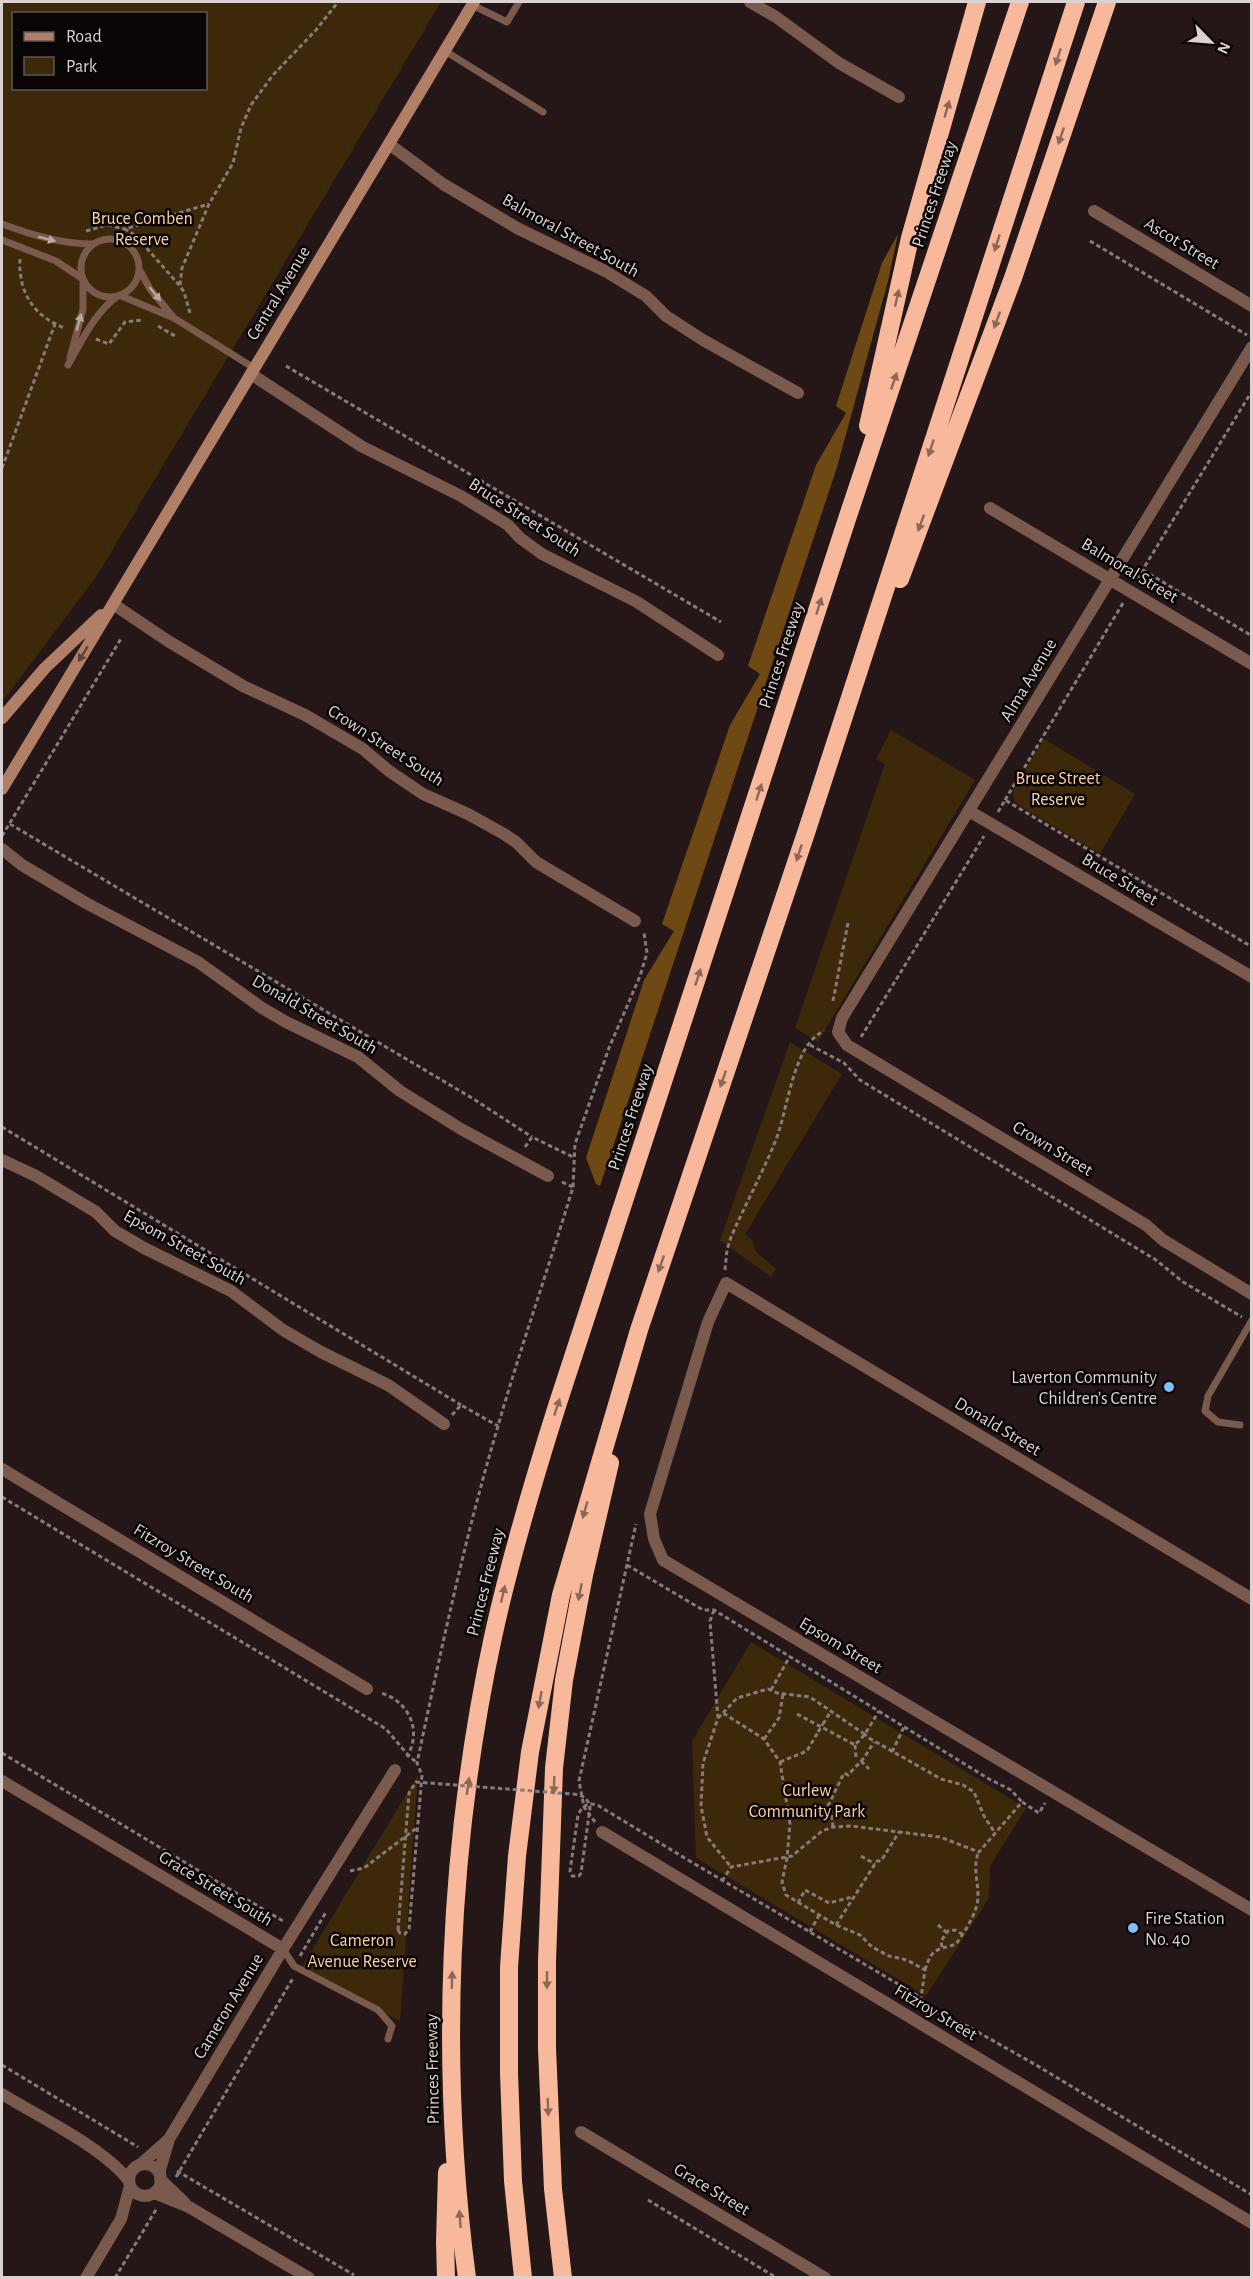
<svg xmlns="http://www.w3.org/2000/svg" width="1253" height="2279" font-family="'Alegreya Sans',sans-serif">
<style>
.green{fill:#3e280a;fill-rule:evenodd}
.forest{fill:#6f4913}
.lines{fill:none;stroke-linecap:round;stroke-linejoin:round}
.path{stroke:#867a7a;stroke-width:3;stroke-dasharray:4.5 3;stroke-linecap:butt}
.lane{stroke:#7a5a4c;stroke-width:7}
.street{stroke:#7a5a4c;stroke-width:12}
.secondary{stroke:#b17e67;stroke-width:12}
.highway{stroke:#f8b89b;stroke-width:18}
.path-bridge{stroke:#867a7a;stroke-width:3;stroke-dasharray:4.5 3;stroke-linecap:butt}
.oneway{fill:#8d6758}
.oneway2{fill:#b9a7a2}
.oneway3{fill:#5e4236}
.poi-dot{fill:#7ebef9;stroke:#0a0505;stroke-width:2}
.labels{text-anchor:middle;stroke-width:5;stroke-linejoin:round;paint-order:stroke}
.street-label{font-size:18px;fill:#dbd1d1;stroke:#0a0505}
.park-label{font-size:18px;fill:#fcd19e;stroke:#0a0505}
.poi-label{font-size:18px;fill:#dbd1d1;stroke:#0a0505;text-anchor:end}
</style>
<rect width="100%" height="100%" fill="#251717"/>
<path class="green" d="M 2,2 L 441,2 L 96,577 L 2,702 ZM 14,14 L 206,14 L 206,88 L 14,88 Z
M 891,730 L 975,780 L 818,1042 L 795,1028 L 885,764 L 876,759 Z
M 1044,739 L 1135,794 L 1100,854 L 1015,803 L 1013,792 Z
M 790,1042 L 842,1074 L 745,1234 L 752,1240 L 756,1252 L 776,1269 L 771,1277 L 720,1240 Z
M 751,1642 L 1026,1808 L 990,1866 L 989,1898 L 926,1996 L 696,1858 L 692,1741 Z
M 418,1775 L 400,2021 L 300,1970 Z"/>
<path class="forest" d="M 898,234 L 888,281 L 837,467 L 600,1186 L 596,1184 L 586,1158 L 644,980 L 674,931 L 662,924 L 730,725 L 760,674 L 748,666 L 816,465 L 846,413 L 836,406 L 882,263 Z"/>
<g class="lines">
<path class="path" d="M 86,231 L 107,225 L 125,229
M 1090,241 L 1247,335
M 20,259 C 18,292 34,317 65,328
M 180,285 L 182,268 L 209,204 L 233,163 L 241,128 L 251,105 L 273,75 L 316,30 L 338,2
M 190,313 L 184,292 L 180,286 L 136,236 L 125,229 L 209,204
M 158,326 L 175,336 L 177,334
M 96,339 L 109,344 L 125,322 L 143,320
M 286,366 L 721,622
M 2,468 L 55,324
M 1143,570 L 1252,636
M 1137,579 L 1252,391
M 1005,800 L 1123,603
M 998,812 L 1005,800 L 1252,947
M 10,824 L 472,1098 L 532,1137
M 2,836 L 122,637
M 833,1001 L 848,923
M 861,1037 L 984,836
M 810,1045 L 844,1063 L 860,1080 L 1156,1260 L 1183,1282 L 1242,1317
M 2,1127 L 461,1405
M 525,1147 L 532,1137 L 575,1158
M 573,1187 L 575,1144 L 609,1048 L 640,976 L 647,953 L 644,933
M 725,1270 L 727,1250 L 731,1237 C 745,1205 762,1174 775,1142 C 788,1112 792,1045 824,1031
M 452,1415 L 461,1405 L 498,1426
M 2,1497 L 386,1729 L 408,1755 C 422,1729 408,1701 381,1693
M 627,1565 L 703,1610 L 714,1610 L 989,1779 L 1011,1790 L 1022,1802
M 714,1610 L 710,1621 L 718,1718 L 703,1763 L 701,1806 L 707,1837 L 731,1867
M 771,1690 L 790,1656
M 723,1713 L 737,1698 L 768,1689 L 777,1693 L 810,1697 L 863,1733
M 797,1714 L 855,1745 L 865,1734 L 879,1711
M 718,1718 L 723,1713 L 764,1739 L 780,1762 L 790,1824 L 787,1858 L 782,1882 L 786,1895 L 836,1925 L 860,1935 L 872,1947 L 889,1956 L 907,1960 L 925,1970 L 921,1998
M 823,1724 L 831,1711
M 869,1738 L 941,1779 L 963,1785 L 974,1792 L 984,1816 L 995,1833
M 764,1739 L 779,1718 L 783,1694
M 855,1745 L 856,1757
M 892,1752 L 904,1727
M 2,1753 L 283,1921
M 407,1757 L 408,1755 L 417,1763
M 861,1761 L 869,1769
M 780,1762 L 807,1751 L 818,1732
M 595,1822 L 584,1807 L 579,1781 L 636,1524
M 833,1827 L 831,1808 L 828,1806 L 844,1773 L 848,1775 L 864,1758 L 874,1742
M 861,1856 L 875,1864
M 688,1860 L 915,1994 L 939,2013 L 969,2027 L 1036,2065 L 1252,2195
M 350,1871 L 364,1868 L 418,1827
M 722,1881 L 731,1867 L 792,1856 L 822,1831 L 833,1827 L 851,1826 L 940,1837 L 979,1852 L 1022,1802 L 1039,1813 L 1045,1803
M 798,1903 L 805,1890 L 829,1903 L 852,1897
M 836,1925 L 875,1864 L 877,1861 L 881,1861 L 899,1832
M 938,1925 L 946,1932
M 398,1930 L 400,1933 L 405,1934 L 409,1929 L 422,1775 L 417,1763 C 441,1650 465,1537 498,1426 C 521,1346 549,1267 573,1187 L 562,1182
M 810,1932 L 819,1915
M 942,1947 L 941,1941 L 948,1931 L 955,1930 L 962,1934
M 300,1956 L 326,1912
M 925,1970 C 932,1947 936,1951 956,1944 C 965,1931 978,1912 978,1896 C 978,1880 973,1869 978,1853
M 2,2065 L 138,2147
M 177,2171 L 354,2275
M 176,2177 L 293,1978
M 648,2200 L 777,2278
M 115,2278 L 157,2208"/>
<path class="lane" d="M 472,5 L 507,22 L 519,2
M 445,51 L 543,112
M 2,224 C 32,235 61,244 93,244
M81 268a29 29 0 1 1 58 0a29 29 0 1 1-58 0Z
M 2,240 L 56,261 L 83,279 L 83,309 L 70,358
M 139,269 L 150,289 L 174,318
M 68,365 C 83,339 94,313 119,295 L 174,318 L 254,368
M 1240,1425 L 1218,1422 L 1205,1411 L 1208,1396 L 1252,1320
M 283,1949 L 294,1966 L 378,2010 L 392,2026 L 388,2039"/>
<path class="street" d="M 750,2 L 776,17 L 839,63 L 899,97
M 389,144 L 443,184 L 517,228 L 605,271 L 646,296 L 666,316 L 703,340 L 798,393
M 1094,211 L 1252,306
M 1252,347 L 842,1018 L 838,1032 L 847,1045 L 1146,1225 L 1163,1240 L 1252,1294
M 251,374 L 361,446 L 461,496 L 508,525 L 520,538 L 542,554 L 637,602 L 718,655
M 990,508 L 1252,664
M 113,604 L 168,641 L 243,686 L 305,715 L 363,749 L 389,771 L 423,794 L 468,814 L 504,834 L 516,842 L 536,862 L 635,921
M 969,811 L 1252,977
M 2,849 L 22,865 L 86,903 L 198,962 L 262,1008 L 286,1022 L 358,1057 L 400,1091 L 461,1129 L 548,1176
M 2,1160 L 36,1176 L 96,1212 L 115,1231 L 144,1248 L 231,1291 L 283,1330 L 321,1352 L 388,1385 L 444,1424
M 2,1469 L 367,1689
M 1252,1599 L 726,1283 L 708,1322 L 650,1514 L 654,1539 L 663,1560 L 1252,1910
M 2,1781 L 283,1949
M 602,1832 L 1252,2223
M 2,2094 C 39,2117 103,2147 129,2181
M 581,2132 L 825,2278
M 141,2164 L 168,2140
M129 2180a16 16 0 1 1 32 0a16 16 0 1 1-32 0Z
M 159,2173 L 169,2139 L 283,1949 L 395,1770
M 160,2179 L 185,2203
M 154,2193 L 189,2207 L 309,2278
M 86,2278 L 121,2219 L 130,2186"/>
<path class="secondary" d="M 2,718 L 45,668 L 101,615
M 2,789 L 474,2"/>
<path class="highway" d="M 868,426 L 910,238 L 977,2
M 900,579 L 1013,278 L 1107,2
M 446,2278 L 445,2242 L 447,2172
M 467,2278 C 439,2066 448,1846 493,1637 C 510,1559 533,1482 557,1406 L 847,519 L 1020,2
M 523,2278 L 513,2181 L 509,2073 L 509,1967 L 517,1856 L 530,1752 L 561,1595 L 639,1330 L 807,830 L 1076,2
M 563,2278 L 553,2189 L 547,2048 L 547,1961 L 554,1768 L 564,1680 L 584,1575 L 610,1463"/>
<path class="path-bridge" d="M 818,1732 L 823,1724
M 863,1733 L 869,1738
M 398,1930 L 409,1793 L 416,1782 L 572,1794 C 582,1795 588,1797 590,1808 L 581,1873 L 579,1876 L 572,1876 L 570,1871 L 578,1815 C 582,1806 589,1801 599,1806 L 688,1860"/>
</g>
<defs><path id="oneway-solid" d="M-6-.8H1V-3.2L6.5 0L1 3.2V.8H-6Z" transform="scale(1.5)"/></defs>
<g class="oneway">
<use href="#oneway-solid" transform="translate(1058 57) rotate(108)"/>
<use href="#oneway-solid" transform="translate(947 109) rotate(-74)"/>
<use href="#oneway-solid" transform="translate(1061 136) rotate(109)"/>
<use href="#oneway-solid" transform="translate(997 243) rotate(108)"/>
<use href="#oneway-solid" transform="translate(897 298) rotate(-77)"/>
<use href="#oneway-solid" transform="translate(997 320) rotate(110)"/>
<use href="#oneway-solid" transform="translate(894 381) rotate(-71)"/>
<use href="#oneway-solid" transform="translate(931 448) rotate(108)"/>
<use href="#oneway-solid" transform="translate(921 523) rotate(110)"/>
<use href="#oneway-solid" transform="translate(819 606) rotate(-72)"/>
<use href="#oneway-solid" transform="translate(759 792) rotate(-72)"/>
<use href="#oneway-solid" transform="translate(799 853) rotate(108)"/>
<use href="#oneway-solid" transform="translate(698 977) rotate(-72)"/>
<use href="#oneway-solid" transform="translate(723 1079) rotate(109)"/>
<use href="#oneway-solid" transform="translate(661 1264) rotate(109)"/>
<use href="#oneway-solid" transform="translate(557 1407) rotate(-72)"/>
<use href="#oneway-solid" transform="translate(585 1510) rotate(106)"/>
<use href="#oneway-solid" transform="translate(580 1592) rotate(101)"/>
<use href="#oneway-solid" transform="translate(503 1594) rotate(-77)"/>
<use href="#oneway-solid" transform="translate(540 1700) rotate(100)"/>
<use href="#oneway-solid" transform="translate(554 1785) rotate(92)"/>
<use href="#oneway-solid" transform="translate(468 1786) rotate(-82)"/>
<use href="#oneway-solid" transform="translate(452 1980) rotate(-89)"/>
<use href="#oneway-solid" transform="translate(547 1980) rotate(90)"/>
<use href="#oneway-solid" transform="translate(548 2107) rotate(88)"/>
<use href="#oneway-solid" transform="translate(460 2219) rotate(-94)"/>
</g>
<g class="oneway2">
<use href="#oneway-solid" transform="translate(47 239) rotate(15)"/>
<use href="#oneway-solid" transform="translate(155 294) rotate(51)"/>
<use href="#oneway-solid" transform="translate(79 322) rotate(-74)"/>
</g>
<use class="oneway3" href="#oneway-solid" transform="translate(83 654) rotate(121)"/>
<g class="poi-dot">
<circle cx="1169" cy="1387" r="6"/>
<circle cx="1133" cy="1928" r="6"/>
</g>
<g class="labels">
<g class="street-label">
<text transform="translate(934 194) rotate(-72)" y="6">Princes Freeway</text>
<text transform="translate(571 235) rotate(29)" y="6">Balmoral Street South</text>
<text transform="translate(1182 243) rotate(31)" y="6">Ascot Street</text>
<text transform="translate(278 293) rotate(-59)" y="6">Central Avenue</text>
<text transform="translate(525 517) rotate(33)" y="6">Bruce Street South</text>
<text transform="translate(1130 570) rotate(31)" y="6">Balmoral Street</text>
<text transform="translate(781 655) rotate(-72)" y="6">Princes Freeway</text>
<text transform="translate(1028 680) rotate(-59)" y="6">Alma Avenue</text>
<text transform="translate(386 745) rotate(33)" y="6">Crown Street South</text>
<text transform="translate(1120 879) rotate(31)" y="6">Bruce Street</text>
<text transform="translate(315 1014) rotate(30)" y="6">Donald Street South</text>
<text transform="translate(630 1117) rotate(-72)" y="6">Princes Freeway</text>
<text transform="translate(1053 1148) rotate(31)" y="6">Crown Street</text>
<text transform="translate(185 1247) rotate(29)" y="6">Epsom Street South</text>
<text transform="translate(998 1426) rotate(31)" y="6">Donald Street</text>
<text transform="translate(194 1563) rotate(31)" y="6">Fitzroy Street South</text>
<text transform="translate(485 1582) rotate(-76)" y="6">Princes Freeway</text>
<text transform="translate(841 1645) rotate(31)" y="6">Epsom Street</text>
<text transform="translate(216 1888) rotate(31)" y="6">Grace Street South</text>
<text transform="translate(228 2006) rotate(-59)" y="6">Cameron Avenue</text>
<text transform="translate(936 2012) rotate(31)" y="6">Fitzroy Street</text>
<text transform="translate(432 2069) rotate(-91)" y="6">Princes Freeway</text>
<text transform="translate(712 2189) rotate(31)" y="6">Grace Street</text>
</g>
<g class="park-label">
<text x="142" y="224">Bruce Comben<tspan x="142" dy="21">Reserve</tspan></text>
<text x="1058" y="784">Bruce Street<tspan x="1058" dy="21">Reserve</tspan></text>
<text x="807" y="1796">Curlew<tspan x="807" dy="21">Community Park</tspan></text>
<text x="362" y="1946">Cameron<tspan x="362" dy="21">Avenue Reserve</tspan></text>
</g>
<g class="poi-label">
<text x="1157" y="1383">Laverton Community<tspan x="1157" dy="21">Children’s Centre</tspan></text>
<text x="1145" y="1924" text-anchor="start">Fire Station<tspan x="1145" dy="21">No. 40</tspan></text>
</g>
</g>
<rect width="1253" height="2279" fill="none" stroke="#dbd1d1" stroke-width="6"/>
<rect x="12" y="12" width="195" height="78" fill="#0a0505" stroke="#5e5757" stroke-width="1.5"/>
<rect x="24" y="32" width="30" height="9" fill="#b17e67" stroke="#5e5757" stroke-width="1.5"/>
<text x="66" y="42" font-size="18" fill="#dbd1d1">Road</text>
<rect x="24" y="57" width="30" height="18" fill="#3e280a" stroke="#5e5757" stroke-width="1.5"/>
<text x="66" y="72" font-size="18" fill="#dbd1d1">Park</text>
<g transform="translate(1211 42) rotate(115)" stroke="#0a0505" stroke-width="4.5" paint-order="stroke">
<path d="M0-4.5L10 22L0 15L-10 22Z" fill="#dbd1d1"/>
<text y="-9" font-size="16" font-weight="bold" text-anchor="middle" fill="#dbd1d1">N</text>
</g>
</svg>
